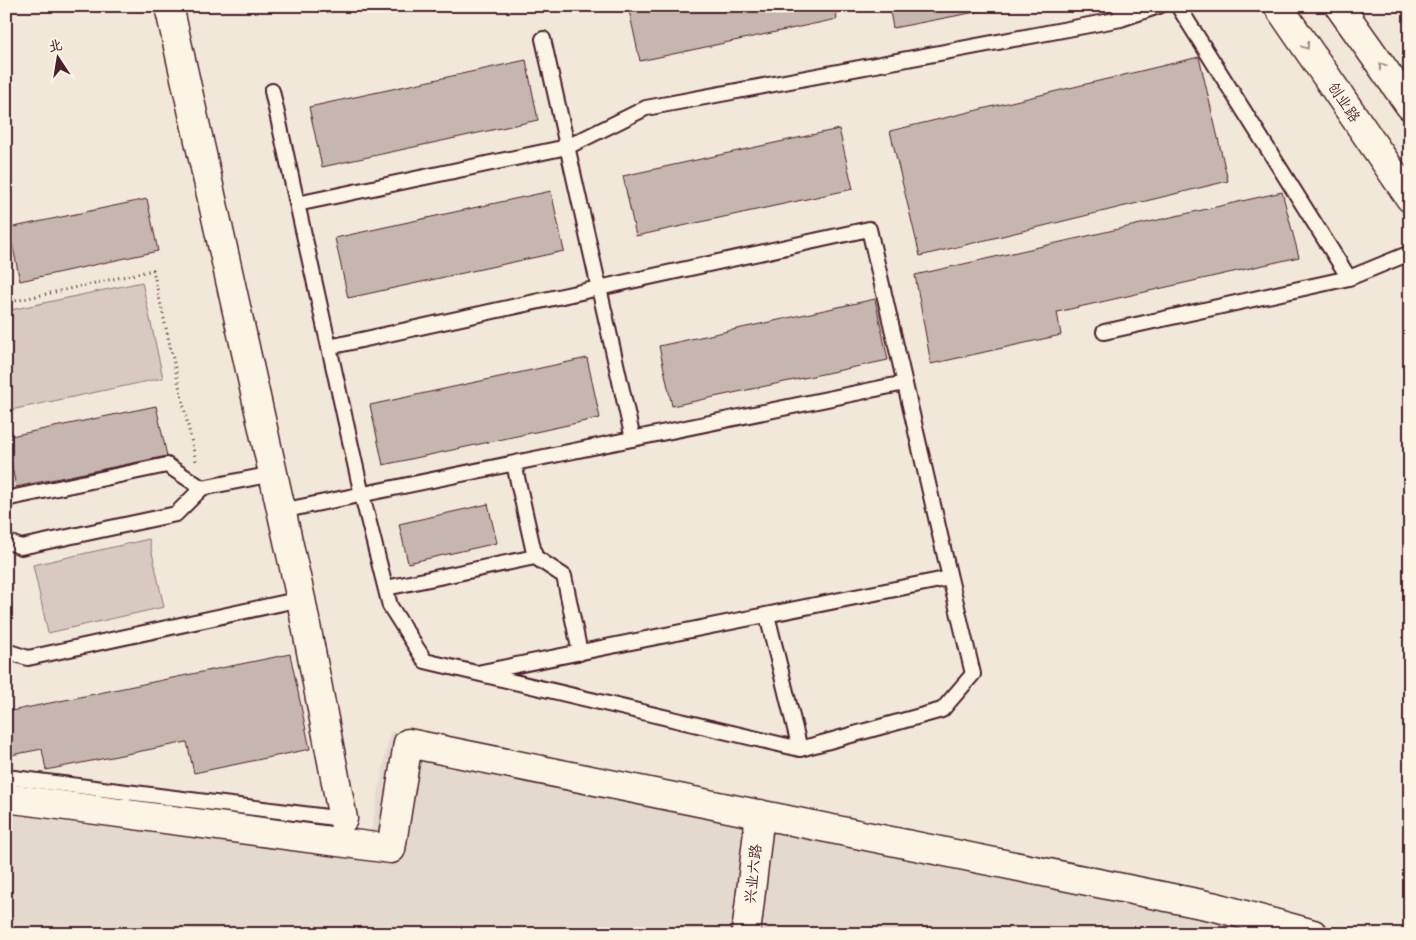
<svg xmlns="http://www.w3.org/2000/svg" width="1416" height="940" font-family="Sriracha,'LXGW WenKai TC',sans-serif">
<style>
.built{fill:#e4d9cd}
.green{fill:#d8cac0;stroke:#917476}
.building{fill:#c7b6af;stroke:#4a1f2b}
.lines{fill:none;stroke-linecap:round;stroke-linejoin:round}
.service-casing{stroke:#4a1f2b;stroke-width:18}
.minor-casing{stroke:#4a1f2b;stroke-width:31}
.secondary-casing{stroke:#4a1f2b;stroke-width:31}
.path{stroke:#4a1f2b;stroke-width:3;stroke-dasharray:1 4;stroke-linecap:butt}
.service{stroke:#fcf5e5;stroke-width:14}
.minor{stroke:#fcf5e5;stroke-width:28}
.secondary{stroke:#fcf5e5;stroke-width:28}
.oneway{stroke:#a38a88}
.labels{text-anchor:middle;stroke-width:4.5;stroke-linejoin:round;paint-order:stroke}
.street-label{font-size:15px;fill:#4a1f2b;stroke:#fcf5e5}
</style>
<rect width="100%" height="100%" fill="#f1e8da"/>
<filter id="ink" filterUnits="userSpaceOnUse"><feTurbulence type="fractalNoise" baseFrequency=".02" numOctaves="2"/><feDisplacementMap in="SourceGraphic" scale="10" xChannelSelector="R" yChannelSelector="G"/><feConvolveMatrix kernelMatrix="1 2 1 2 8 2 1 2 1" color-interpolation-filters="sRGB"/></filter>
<g filter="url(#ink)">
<path class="built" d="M 390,731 L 1221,896 L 1361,934 L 6,934 L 6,783 L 371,831 Z"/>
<path class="green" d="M 142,282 L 163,378 L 6,411 L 6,311 Z
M 149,539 L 164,607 L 48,633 L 33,565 Z"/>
<path class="building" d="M 628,6 L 834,6 L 837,19 L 640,61 Z
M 889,6 L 1007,6 L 893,28 Z
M 1199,57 L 1228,181 L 920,256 L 890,131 Z
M 526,60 L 538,120 L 322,167 L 309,107 Z
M 839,129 L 853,189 L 636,236 L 623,176 Z
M 551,191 L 564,251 L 348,298 L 335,238 Z
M 1282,192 L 1299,257 L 1057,312 L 1061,335 L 931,364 L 915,275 Z
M 147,199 L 158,251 L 20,281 L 9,228 Z
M 875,299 L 888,360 L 672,406 L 659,346 Z
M 587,358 L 600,418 L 383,465 L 370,405 Z
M 156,406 L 167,456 L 16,487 L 6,437 Z
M 488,504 L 497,543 L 408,563 L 399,524 Z
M 290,654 L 310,749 L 194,773 L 187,742 L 46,770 L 42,749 L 6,756 L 6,712 Z"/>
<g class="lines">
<defs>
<path id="service" d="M 1121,19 L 1159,6
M 543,39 L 633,439
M 272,91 L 362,495 L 390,606 L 425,661 L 800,749 L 942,710 L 973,674 L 950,578
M 297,204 L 567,147 L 646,108 L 1121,19 L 1120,6
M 1349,278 L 1410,253
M 1104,332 L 1349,278 L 1178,6
M 329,347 L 869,229 L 950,578 L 477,673
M 6,502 L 10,498 L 167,465 L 202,488
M 281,511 L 905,383
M 6,541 L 21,547 L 176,514 L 202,488 L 273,474
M 535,557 L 564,576 L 580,653
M 386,588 L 535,557 L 514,464
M 767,615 L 800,749
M 6,651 L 28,658 L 301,599
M 6,777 L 343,819"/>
<path id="minor" d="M 169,6 L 301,599 L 343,819
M 6,798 L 391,849 L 408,743 L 1216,907 L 1313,934
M 746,934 L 760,814"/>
<path id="secondary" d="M 1278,6 L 1410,198
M 1339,6 L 1410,106"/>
</defs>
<use href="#service" class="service-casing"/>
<use href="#minor" class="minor-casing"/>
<use href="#secondary" class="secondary-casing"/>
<path class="path" d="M 6,303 L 153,270 L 196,461"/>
<use href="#service" class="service"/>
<use href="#minor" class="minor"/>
<use href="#secondary" class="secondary"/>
</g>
<defs><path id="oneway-chevron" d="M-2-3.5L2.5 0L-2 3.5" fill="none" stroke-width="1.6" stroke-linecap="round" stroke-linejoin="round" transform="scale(1.25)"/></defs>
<g class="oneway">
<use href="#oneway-chevron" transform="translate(1306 46) rotate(56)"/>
<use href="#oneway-chevron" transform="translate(1382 66) rotate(-125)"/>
</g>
</g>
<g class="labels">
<g class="street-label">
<text transform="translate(1344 102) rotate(56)" y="5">创业路</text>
<text transform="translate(753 874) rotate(-84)" y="5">兴业六路</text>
</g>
</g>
<rect width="1416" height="940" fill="none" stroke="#fcf5e5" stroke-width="25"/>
<rect x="12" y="12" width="1391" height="915" fill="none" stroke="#4a1f2b" stroke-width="2" filter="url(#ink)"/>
<g transform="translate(58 58) rotate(348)" stroke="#fcf5e5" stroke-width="4" paint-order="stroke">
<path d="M0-4L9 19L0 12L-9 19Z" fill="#4a1f2b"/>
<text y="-8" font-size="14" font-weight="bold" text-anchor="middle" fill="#4a1f2b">北</text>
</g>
</svg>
